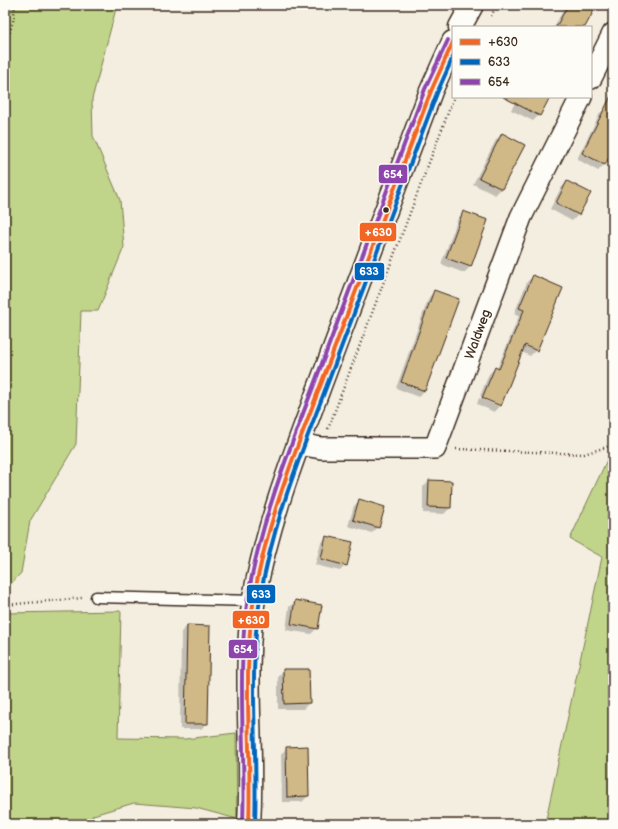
<svg xmlns="http://www.w3.org/2000/svg" width="618" height="829" font-family="'Balsamiq Sans',sans-serif">
<style>
.green{fill:#c0d48a;stroke:#7e7f54}
.shadow{fill:#0003}
.building{fill:#d0b887;stroke:#3b2a1e}
.lines{fill:none;stroke-linecap:round;stroke-linejoin:round}
.lane-casing{stroke:#3b2a1e;stroke-width:13}
.street-casing{stroke:#3b2a1e;stroke-width:24}
.secondary-casing{stroke:#3b2a1e;stroke-width:25}
.path{stroke:#3b2a1e;stroke-width:2.5;stroke-dasharray:1 3;stroke-linecap:butt}
.lane{stroke:#fdfcf7;stroke-width:10}
.street{stroke:#fdfcf7;stroke-width:21}
.secondary{stroke:#fdfcf7;stroke-width:22}
.bus-1-casing{stroke:#fdfcf7;stroke-width:7}
.bus-2-casing{stroke:#fdfcf7;stroke-width:7}
.bus-3-casing{stroke:#fdfcf7;stroke-width:7}
.bus-1{stroke:#f26522;stroke-width:4}
.bus-2{stroke:#0065bd;stroke-width:4}
.bus-3{stroke:#8e44ad;stroke-width:4}
.bus-dot{fill:#3b2a1e;stroke:#fdfcf7;stroke-width:1.5}
.labels{text-anchor:middle;stroke-width:3;stroke-linejoin:round;paint-order:stroke}
.street-label{font-size:13px;fill:#3b2a1e;stroke:#fdfcf7}
.line-badge{stroke:#fdfcf7;stroke-width:1.5}
.badge-label{font-size:11px;text-anchor:middle;font-weight:bold;fill:#fff}
</style>
<rect width="100%" height="100%" fill="#f4eee1"/>
<filter id="ink" filterUnits="userSpaceOnUse"><feTurbulence type="fractalNoise" baseFrequency=".025" numOctaves="2"/><feDisplacementMap in="SourceGraphic" scale="8" xChannelSelector="R" yChannelSelector="G"/><feConvolveMatrix kernelMatrix="1 2 1 2 8 2 1 2 1" color-interpolation-filters="sRGB"/></filter>
<g filter="url(#ink)">
<path class="green" d="M 5,5 L 117,5 L 92,99 L 93,136 L 120,200 L 124,247 L 98,311 L 81,311 L 76,444 L 30,521 L 21,573 L 5,590 Z
M 613,447 L 613,824 L 545,824 L 602,557 L 570,539 Z
M 121,611 L 118,738 L 185,739 L 236,733 L 237,819 L 196,808 L 134,803 L 93,815 L 88,824 L 5,824 L 5,613 Z"/>
<path class="shadow" d="M 566,5 L 596,5 L 584,27 L 554,27 Z
M 518,97 L 549,97 L 539,115 L 533,121 L 511,110 Z
M 606,107 L 613,110 L 613,148 L 604,165 L 598,171 L 577,159 L 600,113 Z
M 502,134 L 523,145 L 501,189 L 495,195 L 473,184 L 496,140 Z
M 567,182 L 589,193 L 578,215 L 572,221 L 550,209 L 561,188 Z
M 464,212 L 486,220 L 470,267 L 464,273 L 441,264 L 458,218 Z
M 533,276 L 536,350 L 530,356 L 522,352 L 500,406 L 494,412 L 477,404 L 479,398 L 499,406 L 499,404 L 480,396 L 489,374 L 495,368 L 497,369 L 519,316 L 514,314 L 527,282 Z
M 435,291 L 424,391 L 418,397 L 396,388 L 429,297 Z
M 429,481 L 450,508 L 444,514 L 423,513 L 423,487 Z
M 360,500 L 378,527 L 372,533 L 348,526 L 354,506 Z
M 327,537 L 346,565 L 340,571 L 315,565 L 321,543 Z
M 295,602 L 317,628 L 311,634 L 286,630 L 289,607 Z
M 187,626 L 207,723 L 201,729 L 180,729 L 181,632 Z
M 284,670 L 309,703 L 303,709 L 278,709 L 278,676 Z
M 287,748 L 308,796 L 302,802 L 282,802 L 281,754 Z"/>
<path class="building" d="M 568,5 L 597,5 L 585,27 L 556,27 Z
M 613,92 L 613,150 L 605,165 L 582,153 Z
M 503,97 L 550,97 L 540,116 Z
M 502,133 L 525,145 L 502,189 L 479,178 Z
M 567,181 L 591,193 L 579,215 L 556,203 Z
M 463,211 L 488,220 L 471,267 L 446,258 Z
M 533,275 L 563,288 L 537,351 L 525,345 L 501,406 L 482,398 L 495,367 L 499,369 L 524,310 L 519,308 Z
M 434,290 L 459,299 L 425,391 L 401,382 Z
M 429,480 L 452,481 L 451,508 L 428,507 Z
M 359,499 L 385,507 L 379,528 L 353,520 Z
M 326,536 L 353,542 L 347,566 L 321,559 Z
M 295,600 L 322,605 L 318,629 L 291,624 Z
M 187,625 L 210,626 L 208,724 L 185,724 Z
M 283,669 L 309,669 L 310,703 L 284,704 Z
M 308,746 L 309,796 L 287,797 L 286,747 Z"/>
<g class="lines">
<defs>
<path id="lane" d="M 96,597 L 254,601"/>
<path id="street" d="M 591,78 L 613,34
M 299,444 L 321,448 L 435,448 L 521,217 L 581,97"/>
<path id="secondary" d="M 460,27 L 472,5
M 249,824 C 254,749 242,673 254,598 C 268,519 299,442 327,367 C 361,275 396,183 431,91 L 453,42"/>
</defs>
<use href="#lane" class="lane-casing"/>
<use href="#street" class="street-casing"/>
<use href="#secondary" class="secondary-casing"/>
<path class="path" d="M 491,16 L 497,5
M 5,48 L 13,21 L 15,5
M 328,429 L 454,97
M 456,449 L 584,454 L 613,445
M 5,605 L 82,598"/>
<use href="#lane" class="lane"/>
<use href="#street" class="street"/>
<use href="#secondary" class="secondary"/>
<defs>
<path id="bus-1" d="M 249,824 C 252,749 242,672 254,598 C 267,518 299,443 327,368 C 361,275 396,183 431,91 L 453,42"/>
<path id="bus-2" d="M 255,824 C 258,749 248,673 260,599 C 273,519 305,444 333,369 C 367,277 402,185 437,93 L 453,57"/>
<path id="bus-3" d="M 243,824 C 246,749 236,672 248,597 C 261,517 293,441 321,366 C 356,274 390,181 425,89 L 448,40"/>
</defs>
<use href="#bus-1" class="bus-1-casing"/>
<use href="#bus-2" class="bus-2-casing"/>
<use href="#bus-3" class="bus-3-casing"/>
<use href="#bus-1" class="bus-1"/>
<use href="#bus-2" class="bus-2"/>
<use href="#bus-3" class="bus-3"/>
</g>
</g>
<circle class="bus-dot" cx="386" cy="210" r="3.5"/>
<g class="labels">
<g class="street-label">
<text transform="translate(477 334) rotate(-70)" y="5">Waldweg</text>
</g>
</g>
<g class="line-badge">
<rect x="378" y="164" width="30" height="20" rx="4" fill="#8e44ad"/>
<rect x="359" y="222" width="38" height="20" rx="4" fill="#f26522"/>
<rect x="354" y="262" width="31" height="19" rx="4" fill="#0065bd"/>
<rect x="246" y="584" width="30" height="20" rx="4" fill="#0065bd"/>
<rect x="232" y="610" width="38" height="19" rx="4" fill="#f26522"/>
<rect x="228" y="639" width="30" height="20" rx="4" fill="#8e44ad"/>
</g>
<g class="badge-label">
<text x="393" y="178">654</text>
<text x="378" y="236">+630</text>
<text x="369" y="275">633</text>
<text x="261" y="598">633</text>
<text x="251" y="624">+630</text>
<text x="243" y="653">654</text>
</g>
<rect width="618" height="829" fill="none" stroke="#fdfcf7" stroke-width="20"/>
<rect x="10" y="10" width="598" height="809" fill="none" stroke="#3b2a1e" stroke-width="1.5" filter="url(#ink)"/>
<rect x="452" y="26" width="140" height="72" fill="#fdfcf7" stroke="#afa8a0"/>
<rect x="460" y="39" width="20" height="6" fill="#f26522" stroke="#afa8a0"/>
<text x="488" y="46" font-size="12" fill="#3b2a1e">+630</text>
<rect x="460" y="59" width="20" height="6" fill="#0065bd" stroke="#afa8a0"/>
<text x="488" y="66" font-size="12" fill="#3b2a1e">633</text>
<rect x="460" y="79" width="20" height="6" fill="#8e44ad" stroke="#afa8a0"/>
<text x="488" y="86" font-size="12" fill="#3b2a1e">654</text>
</svg>
